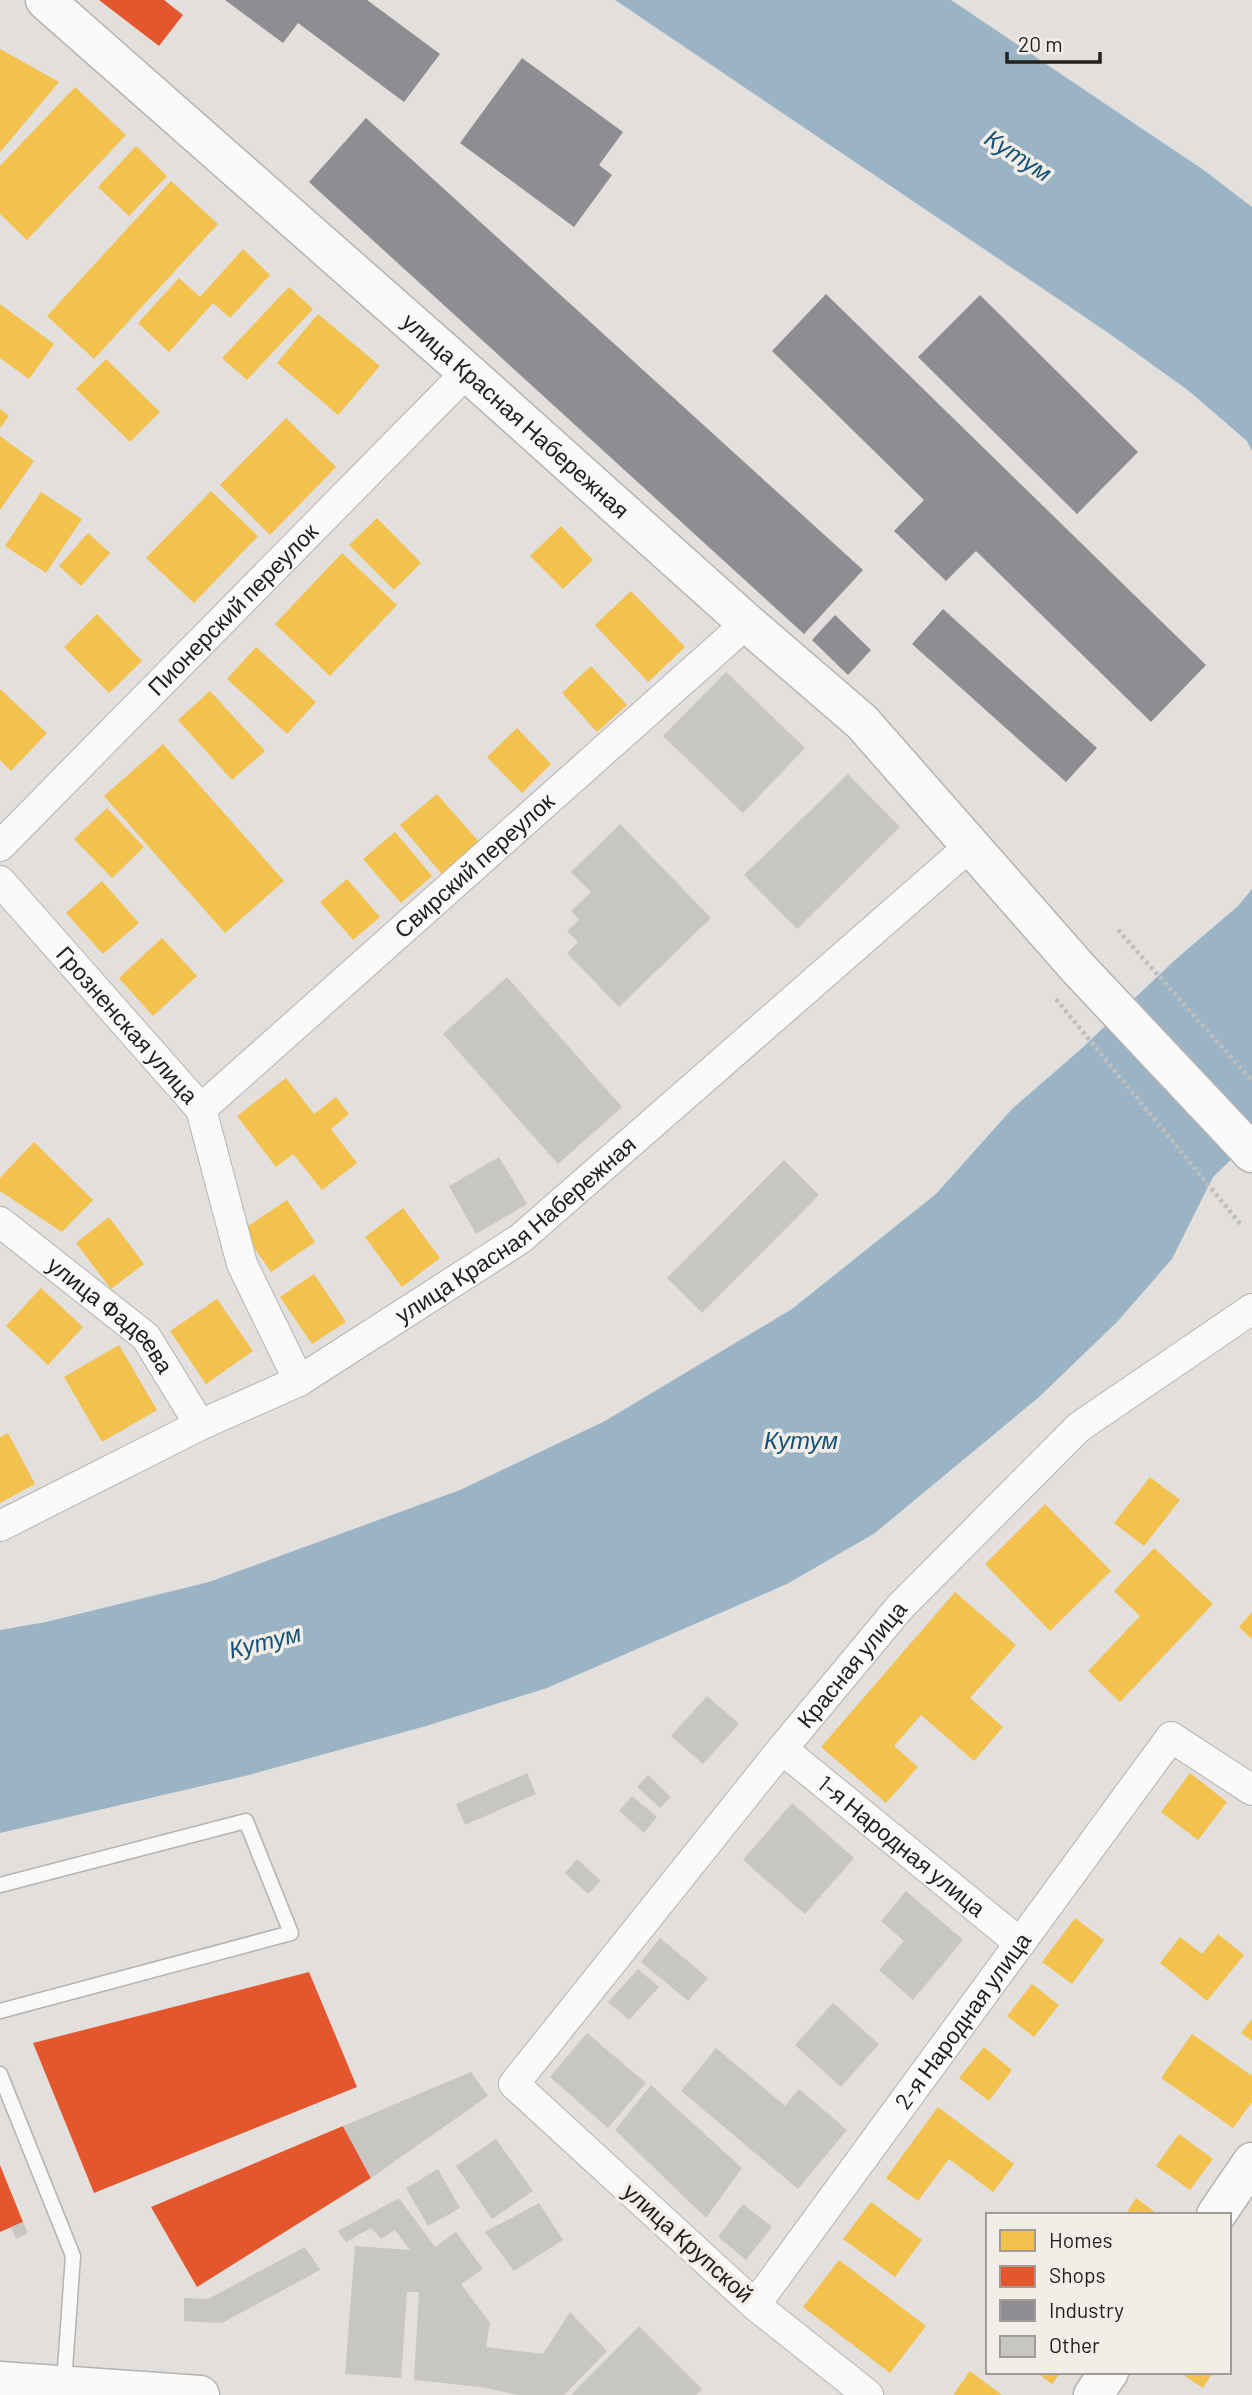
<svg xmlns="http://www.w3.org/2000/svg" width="1252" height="2395" font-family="Barlow,sans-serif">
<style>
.water{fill:#9ab4c6}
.homes{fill:#f2c14e}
.shops{fill:#e4572e}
.industry{fill:#8d8d92}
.building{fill:#c7c6c3}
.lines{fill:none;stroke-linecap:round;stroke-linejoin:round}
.lane-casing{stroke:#b5b3b1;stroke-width:17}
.street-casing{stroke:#b5b3b1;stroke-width:32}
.secondary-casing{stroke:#b5b3b1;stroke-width:41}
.path{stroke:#bebebc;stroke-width:4.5;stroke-dasharray:3.5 3.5;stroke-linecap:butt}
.lane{stroke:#fbfafa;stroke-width:14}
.street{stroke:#fbfafa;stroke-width:30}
.secondary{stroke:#fbfafa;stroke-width:38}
.labels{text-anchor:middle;stroke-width:7;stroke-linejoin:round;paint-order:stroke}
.street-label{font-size:23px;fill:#22211e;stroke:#f2ede6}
.water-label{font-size:24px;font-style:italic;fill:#13537a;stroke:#f2ede6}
</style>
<rect width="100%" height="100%" fill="#e2dfdc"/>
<path class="water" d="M 615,0 L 951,0 L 1205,171 L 1252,207 L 1252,451 L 1247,441 L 1189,391 L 1107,332 Z
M 1252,889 L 1252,1139 L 1213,1177 L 1172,1259 L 1117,1322 L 1039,1397 L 875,1533 L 787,1584 L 547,1688 L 426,1726 L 249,1775 L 0,1833 L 0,1630 L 46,1622 L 209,1582 L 460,1490 L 605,1421 L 792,1309 L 936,1194 L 1012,1109 L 1081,1049 L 1176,959 L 1238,906 Z"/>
<path class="homes" d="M 0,49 L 59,82 L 0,152 Z
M 75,87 L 126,135 L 27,240 L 0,214 L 0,166 Z
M 136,146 L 167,176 L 129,216 L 98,187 Z
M 171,181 L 218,224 L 94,359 L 47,316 Z
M 243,249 L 270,275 L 230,318 L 213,303 L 169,352 L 138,323 L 179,278 L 200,297 Z
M 289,287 L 313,309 L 247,380 L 222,358 Z
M 0,304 L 54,344 L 29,379 L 0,358 Z
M 318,314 L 380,366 L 338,415 L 277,363 Z
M 106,359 L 160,412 L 130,442 L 76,389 Z
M 0,409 L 9,416 L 0,428 Z
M 286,418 L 336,467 L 270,535 L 220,485 Z
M 0,436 L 34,461 L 0,510 Z
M 211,491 L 258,536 L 194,603 L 146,558 Z
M 41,492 L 82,519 L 46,573 L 5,546 Z
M 377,518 L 421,563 L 394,590 L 349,545 Z
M 561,526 L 593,560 L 563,589 L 530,556 Z
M 88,533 L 110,553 L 81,586 L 59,566 Z
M 342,553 L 397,605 L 330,676 L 275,624 Z
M 631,591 L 685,647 L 648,682 L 595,625 Z
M 97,614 L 142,661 L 109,693 L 64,647 Z
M 256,647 L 316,702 L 287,734 L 227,679 Z
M 591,666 L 627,705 L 597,732 L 562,693 Z
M 0,689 L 47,733 L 11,771 L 0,760 Z
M 210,691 L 265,751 L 232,780 L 178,720 Z
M 517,728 L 551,764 L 522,793 L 487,757 Z
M 163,744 L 284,881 L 225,933 L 104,796 Z
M 437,794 L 479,842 L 442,874 L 400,825 Z
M 107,808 L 144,847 L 112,878 L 74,839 Z
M 395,832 L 432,876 L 401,903 L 363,859 Z
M 347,879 L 380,917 L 353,940 L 320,902 Z
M 102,881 L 139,923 L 103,954 L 66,913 Z
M 162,938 L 197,976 L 153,1016 L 119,978 Z
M 286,1078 L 314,1114 L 336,1097 L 349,1114 L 331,1129 L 357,1163 L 322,1190 L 293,1154 L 276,1167 L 237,1116 Z
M 34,1142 L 93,1200 L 62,1232 L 0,1191 L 0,1178 Z
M 287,1200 L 315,1242 L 271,1272 L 242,1230 Z
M 403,1208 L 440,1258 L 402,1287 L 365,1237 Z
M 109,1217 L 144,1264 L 111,1289 L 76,1243 Z
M 314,1274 L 346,1322 L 312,1344 L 280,1297 Z
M 41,1288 L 83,1327 L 48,1365 L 6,1326 Z
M 217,1299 L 253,1351 L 206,1384 L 170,1331 Z
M 119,1345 L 157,1410 L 102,1442 L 64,1377 Z
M 8,1433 L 35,1484 L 0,1503 L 0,1437 Z
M 1150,1477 L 1180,1500 L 1144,1546 L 1114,1523 Z
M 1045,1504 L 1111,1571 L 1050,1631 L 985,1564 Z
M 1154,1548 L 1213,1604 L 1120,1702 L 1088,1671 L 1140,1616 L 1114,1591 Z
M 955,1592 L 1016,1645 L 970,1698 L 1003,1727 L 974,1761 L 921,1715 L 894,1746 L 918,1767 L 886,1803 L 821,1747 Z
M 1252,1612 L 1252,1639 L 1239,1627 Z
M 1190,1773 L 1227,1802 L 1198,1840 L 1161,1812 Z
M 1075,1918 L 1104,1940 L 1072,1984 L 1042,1962 Z
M 1218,1934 L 1244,1955 L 1207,2001 L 1160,1963 L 1180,1937 L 1202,1954 Z
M 1032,1984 L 1059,2005 L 1034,2037 L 1007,2016 Z
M 1252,2019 L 1252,2041 L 1241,2033 Z
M 1192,2034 L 1252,2076 L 1252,2102 L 1233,2128 L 1161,2078 Z
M 984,2047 L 1012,2070 L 989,2101 L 959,2078 Z
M 938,2107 L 1014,2164 L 993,2192 L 949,2159 L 918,2201 L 886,2178 Z
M 1179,2134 L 1213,2159 L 1190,2190 L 1156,2166 Z
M 1136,2198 L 1159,2215 L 1125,2215 Z
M 871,2202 L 922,2240 L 895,2277 L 843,2239 Z
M 839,2260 L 926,2326 L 890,2373 L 803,2307 Z
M 970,2371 L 1002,2395 L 953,2395 Z
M 1036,2372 L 1061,2372 L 1052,2384 Z
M 1179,2372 L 1213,2372 L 1203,2388 Z"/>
<path class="shops" d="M 99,0 L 164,0 L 183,15 L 159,46 Z
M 309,1972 L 357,2087 L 94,2193 L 33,2043 Z
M 343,2126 L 371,2178 L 197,2287 L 151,2207 Z
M 0,2165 L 23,2222 L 0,2232 Z"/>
<path class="industry" d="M 225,0 L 367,0 L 440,54 L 404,102 L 298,23 L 283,43 Z
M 522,58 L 623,132 L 599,165 L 612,175 L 574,227 L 460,143 Z
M 366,118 L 863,570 L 804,634 L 309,182 Z
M 826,294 L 1206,665 L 1151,722 L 976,551 L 946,581 L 894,531 L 924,500 L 772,351 Z
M 980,295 L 1138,452 L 1077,514 L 918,357 Z
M 943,609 L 1097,748 L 1066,782 L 912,644 Z
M 835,615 L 871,650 L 848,675 L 812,640 Z"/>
<path class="building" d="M 726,672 L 805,748 L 743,813 L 663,736 Z
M 848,774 L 900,827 L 797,929 L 744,875 Z
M 620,824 L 711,918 L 619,1007 L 567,953 L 578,942 L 567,931 L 579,920 L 571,911 L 591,892 L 571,872 Z
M 507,977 L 622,1107 L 558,1164 L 443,1034 Z
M 499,1157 L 527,1204 L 476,1234 L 449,1186 Z
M 784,1160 L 819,1195 L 702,1313 L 667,1278 Z
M 707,1696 L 739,1724 L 703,1764 L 671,1736 Z
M 527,1773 L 536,1794 L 465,1825 L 456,1804 Z
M 648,1775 L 671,1797 L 660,1808 L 637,1787 Z
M 632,1796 L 657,1817 L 644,1833 L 619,1811 Z
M 792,1803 L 854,1858 L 805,1914 L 743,1860 Z
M 577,1859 L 601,1881 L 588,1894 L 565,1873 Z
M 906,1891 L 963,1940 L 913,2000 L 879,1970 L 904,1941 L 881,1921 Z
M 660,1938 L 708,1978 L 688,2001 L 641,1962 Z
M 638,1969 L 659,1987 L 629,2020 L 608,2002 Z
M 833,2003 L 879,2044 L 841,2087 L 795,2045 Z
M 587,2033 L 646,2083 L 608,2128 L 550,2077 Z
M 716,2048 L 785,2106 L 799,2089 L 847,2130 L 798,2189 L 681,2091 Z
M 471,2072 L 488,2096 L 371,2178 L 343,2126 Z
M 651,2085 L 742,2168 L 706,2218 L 615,2130 Z
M 496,2139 L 533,2191 L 492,2219 L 456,2166 Z
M 438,2169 L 460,2208 L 428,2226 L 406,2188 Z
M 399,2198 L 435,2247 L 456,2232 L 483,2269 L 461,2284 L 490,2323 L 486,2347 L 543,2354 L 570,2312 L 607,2351 L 564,2395 L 518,2395 L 481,2387 L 414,2380 L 419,2292 L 407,2292 L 401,2378 L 345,2374 L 355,2246 L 410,2250 L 395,2230 L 381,2239 L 371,2228 L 346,2242 L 338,2231 Z
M 539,2203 L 563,2240 L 514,2271 L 485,2232 Z
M 743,2204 L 772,2227 L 746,2260 L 718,2237 Z
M 23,2222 L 28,2233 L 16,2239 L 11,2227 Z
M 305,2247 L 320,2270 L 222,2323 L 184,2321 L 184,2298 L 208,2299 Z
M 639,2326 L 702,2389 L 696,2395 L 571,2395 Z"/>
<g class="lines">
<defs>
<path id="lane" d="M 0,1885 L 246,1821 L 291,1933 L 0,2011
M 0,2074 L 73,2256 L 64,2383"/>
<g id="street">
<path id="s1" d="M 0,846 L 467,372"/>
<path id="s2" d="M 0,881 L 201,1109 L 242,1264 L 299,1381"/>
<path id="s3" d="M 201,1109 L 747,623"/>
<path id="s4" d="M 0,1222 L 146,1337 L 200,1425"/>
<path id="s5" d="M 0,1526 L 200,1425 L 299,1381 L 520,1239 L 970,846"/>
<path id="s6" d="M 782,1749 L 1020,1943"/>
<path id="s7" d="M 755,2305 L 1171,1737 L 1252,1790"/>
<path id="s8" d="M 868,2395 L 755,2305 L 514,2084 L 782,1749 L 900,1607 L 1079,1427 L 1252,1309"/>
</g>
<g id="secondary">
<path id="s9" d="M 45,0 L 467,372 L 747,623 L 862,722 L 1078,968 L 1252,1153"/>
<path d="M 1216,2215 L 1252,2162"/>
<path d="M 0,2381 L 200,2395"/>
<path d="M 1093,2395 L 1109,2372"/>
</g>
</defs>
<use href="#lane" class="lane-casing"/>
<use href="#street" class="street-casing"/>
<use href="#secondary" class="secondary-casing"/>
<path class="path" d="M 1118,930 L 1252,1081
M 1056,999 L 1242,1226"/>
<use href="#lane" class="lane"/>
<use href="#street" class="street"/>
<use href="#secondary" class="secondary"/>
</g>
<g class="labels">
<g class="street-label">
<text dy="8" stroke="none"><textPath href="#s9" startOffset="628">улица Красная Набережная</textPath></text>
<text dy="8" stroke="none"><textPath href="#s1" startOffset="332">Пионерский переулок</textPath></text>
<text dy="8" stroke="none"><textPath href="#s3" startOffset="366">Свирский переулок</textPath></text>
<text dy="8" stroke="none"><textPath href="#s2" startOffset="192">Грозненская улица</textPath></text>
<text dy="8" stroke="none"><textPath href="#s5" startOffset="597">улица Красная Набережная</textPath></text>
<text dy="8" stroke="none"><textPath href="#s4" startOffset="145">улица Фадеева</textPath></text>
<text dy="8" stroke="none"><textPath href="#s8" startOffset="1010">Красная улица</textPath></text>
<text dy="8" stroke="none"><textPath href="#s6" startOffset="154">1-я Народная улица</textPath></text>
<text dy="8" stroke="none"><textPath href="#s7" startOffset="352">2-я Народная улица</textPath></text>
<text transform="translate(688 2243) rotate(42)" y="8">улица Крупской</text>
</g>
<g class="water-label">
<text transform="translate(1018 156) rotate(33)" y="8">Кутум</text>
<text x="801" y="1449">Кутум</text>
<text transform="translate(265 1642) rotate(-14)" y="8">Кутум</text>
</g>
</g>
<rect x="986" y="2213" width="245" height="161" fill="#f2ede6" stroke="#9f9b96" stroke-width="2"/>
<rect x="1000" y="2230" width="35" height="21" fill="#f2c14e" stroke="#9f9b96" stroke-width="2"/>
<text x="1049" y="2248" font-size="21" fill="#22211e">Homes</text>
<rect x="1000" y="2266" width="35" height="21" fill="#e4572e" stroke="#9f9b96" stroke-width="2"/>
<text x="1049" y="2283" font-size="21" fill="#22211e">Shops</text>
<rect x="1000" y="2300" width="35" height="21" fill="#8d8d92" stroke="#9f9b96" stroke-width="2"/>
<text x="1049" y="2318" font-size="21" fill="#22211e">Industry</text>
<rect x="1000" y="2336" width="35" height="21" fill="#c7c6c3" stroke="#9f9b96" stroke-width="2"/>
<text x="1049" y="2353" font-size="21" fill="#22211e">Other</text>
<path d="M1007 52v10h93v-10" fill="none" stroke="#22211e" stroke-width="3.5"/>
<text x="1018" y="52" font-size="21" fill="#22211e" stroke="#f2ede6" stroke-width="5" paint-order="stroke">20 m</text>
</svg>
